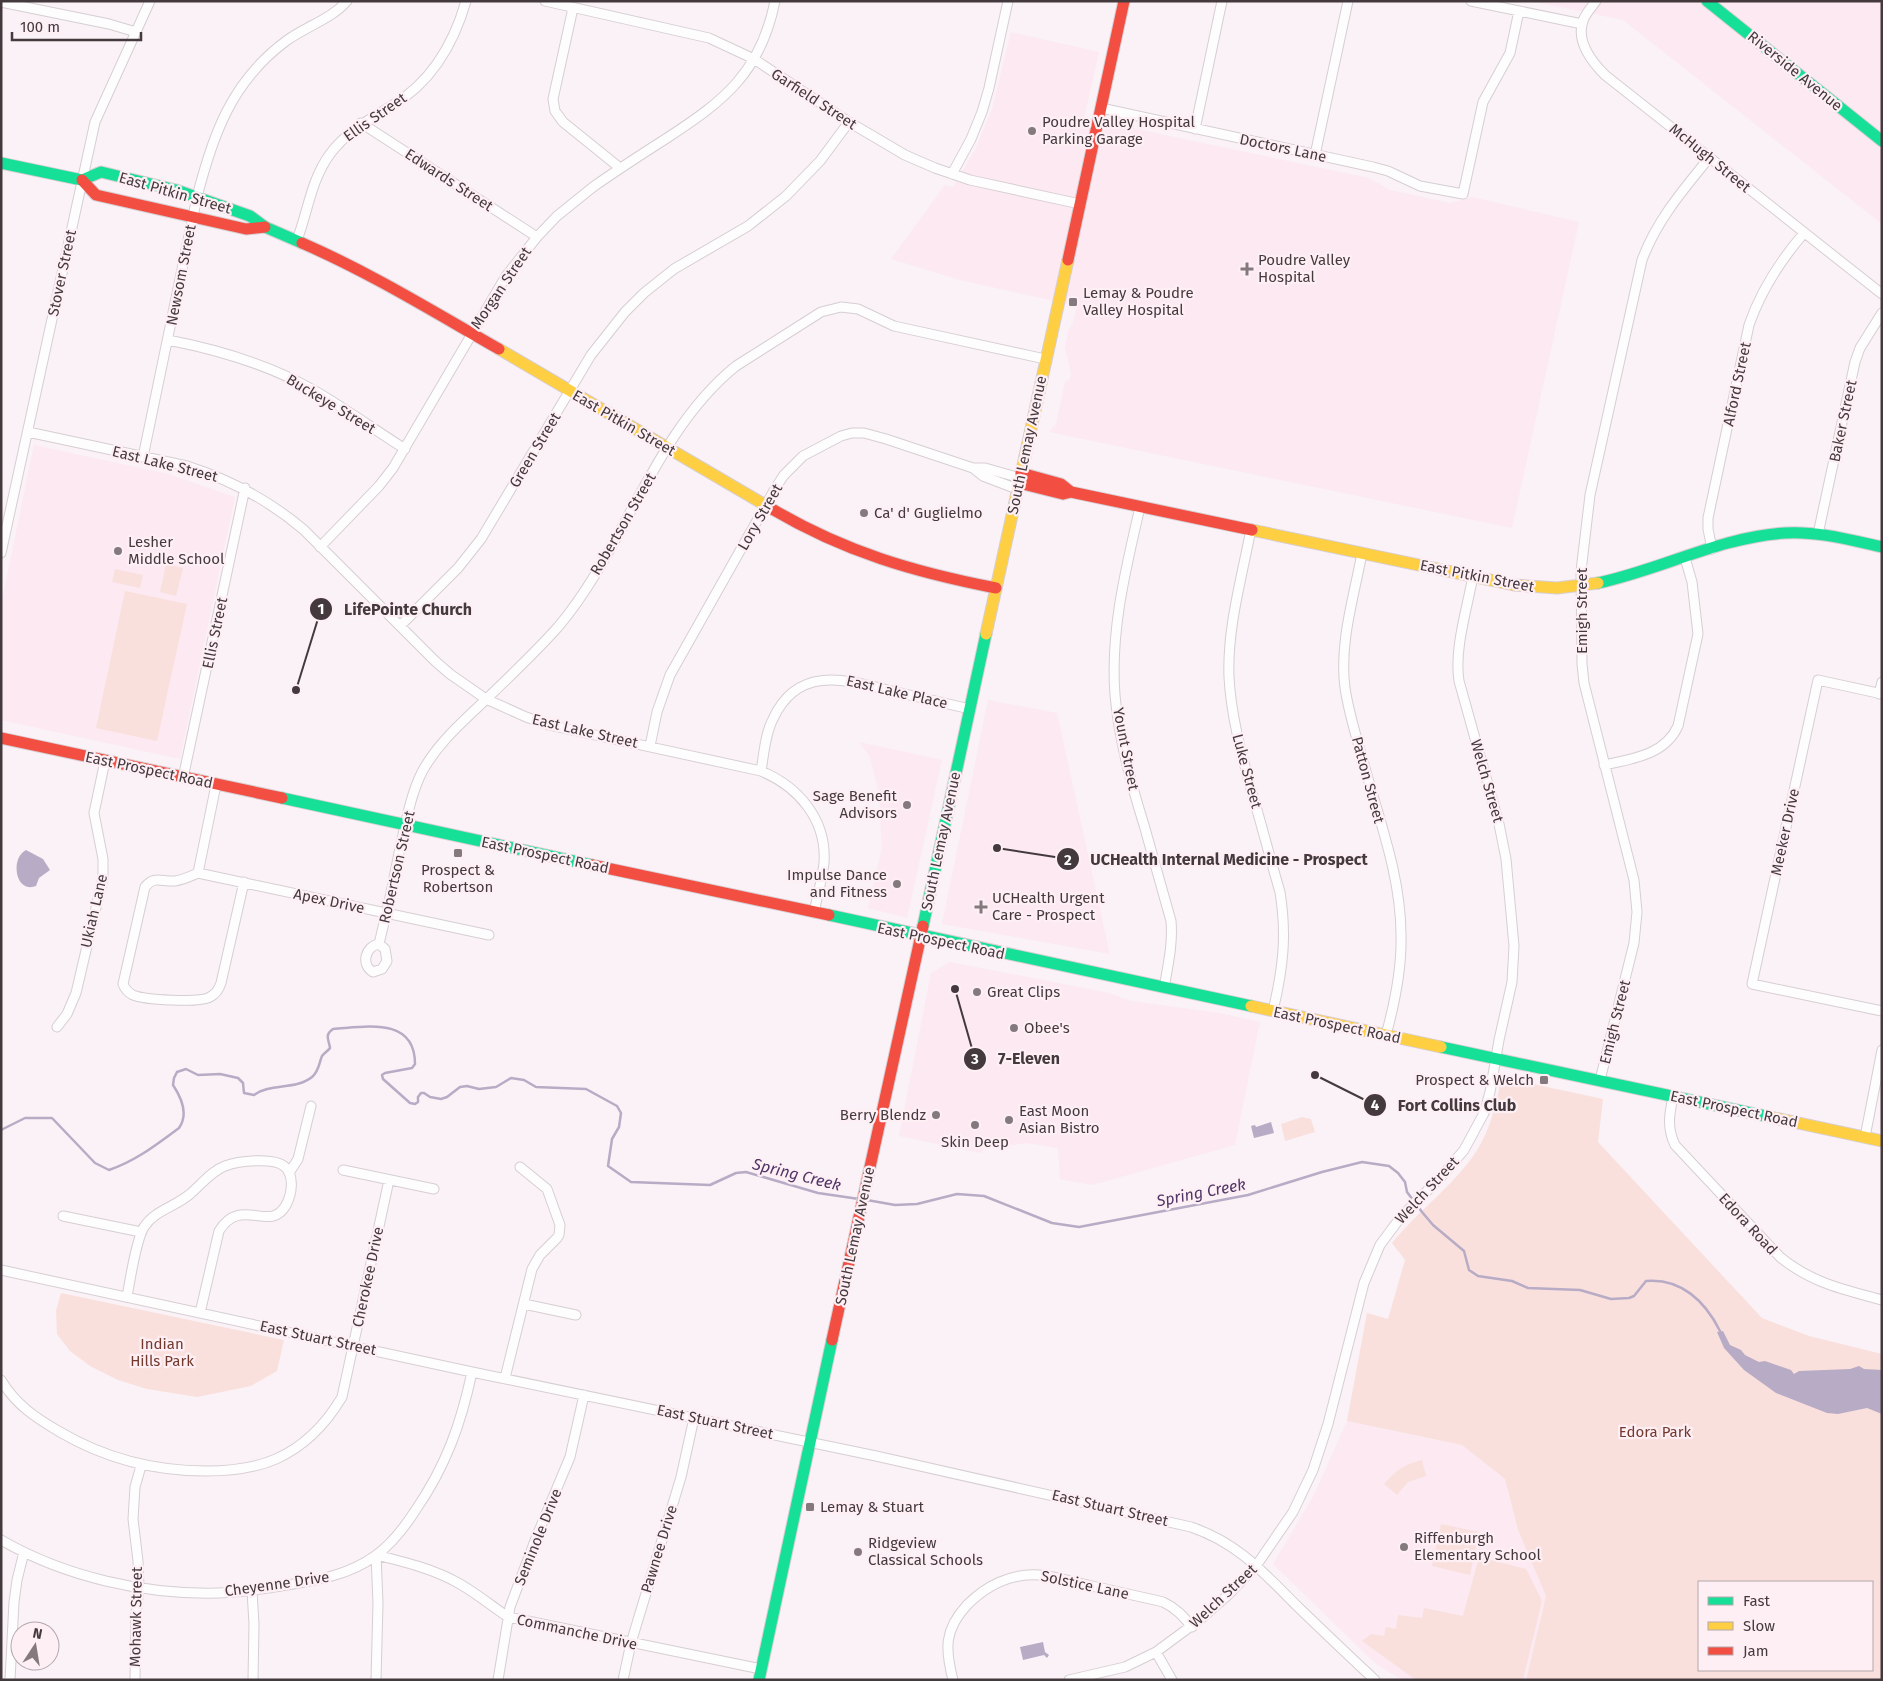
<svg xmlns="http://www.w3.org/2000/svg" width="1883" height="1681" font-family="'Fira Sans',sans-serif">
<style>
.built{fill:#fce9f2}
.green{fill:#f9e0dd;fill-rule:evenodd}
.water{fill:#b8abc5}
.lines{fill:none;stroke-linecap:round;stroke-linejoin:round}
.stream{stroke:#b8abc5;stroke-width:2.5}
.street-casing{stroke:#d6ced2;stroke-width:11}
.fast-casing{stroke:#d6ced2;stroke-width:13}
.slow-casing{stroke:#d6ced2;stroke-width:13}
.jam-casing{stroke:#d6ced2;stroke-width:13}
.street{stroke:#fefdfe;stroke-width:9}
.fast{stroke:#16e098;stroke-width:11}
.slow{stroke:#ffcf43;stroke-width:11}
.jam{stroke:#f24e42;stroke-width:11}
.poi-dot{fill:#847a7e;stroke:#feeff5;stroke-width:2}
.labels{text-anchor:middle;stroke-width:4.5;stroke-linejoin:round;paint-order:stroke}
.street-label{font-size:15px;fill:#443a3e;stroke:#feeff5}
.poi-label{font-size:15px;fill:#443a3e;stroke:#feeff5;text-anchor:start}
.park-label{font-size:15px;fill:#73392d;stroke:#feeff5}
.water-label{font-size:16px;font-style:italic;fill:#4f3768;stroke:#feeff5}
.leader{fill:none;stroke:#443a3e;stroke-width:2}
.callout-dot{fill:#443a3e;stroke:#feeff5;stroke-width:2}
.mark-label{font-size:15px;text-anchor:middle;font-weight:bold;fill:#fff}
.callout-label{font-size:16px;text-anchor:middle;font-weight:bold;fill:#443a3e;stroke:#feeff5;stroke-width:4.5;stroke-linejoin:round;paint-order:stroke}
</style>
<rect width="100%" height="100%" fill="#faf2f6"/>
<path class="built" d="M 1531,1 L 1882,1 L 1882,224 L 1623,20 Z
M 1011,32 L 1099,52 L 1084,118 L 1369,178 L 1390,190 L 1450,203 L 1472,197 L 1579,222 L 1512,528 L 1049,432 L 1056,424 L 1065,382 L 1070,379 L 1071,373 L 1065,348 L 1068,331 L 1073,323 L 1077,306 L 960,280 L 891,259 L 945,185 L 953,187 L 975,150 L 992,109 Z
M 34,445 L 168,474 L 235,497 L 180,759 L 1,720 L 1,605 Z
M 988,700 L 1057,713 L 1110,954 L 942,924 Z
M 859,742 L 942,760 L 907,918 L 868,908 L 882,847 L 878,789 L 870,757 Z
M 950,962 L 1109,993 L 1131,1001 L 1220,1013 L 1260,1022 L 1235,1145 L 1092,1185 L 1060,1179 L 1058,1148 L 1026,1143 L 1013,1145 L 988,1141 L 981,1153 L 899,1136 L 931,973 Z
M 1347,1421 L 1462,1445 L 1505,1479 L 1518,1530 L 1546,1596 L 1526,1680 L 1402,1680 L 1376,1664 L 1273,1564 L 1314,1495 Z"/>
<path class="green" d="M 166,564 L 183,568 L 176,596 L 160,592 Z
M 115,569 L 143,575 L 140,588 L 112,582 Z
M 125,591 L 187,604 L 157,741 L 96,728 Z
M 1505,1078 L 1603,1099 L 1598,1142 L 1762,1318 L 1809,1336 L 1882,1354 L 1882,1680 L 1526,1680 L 1546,1596 L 1518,1530 L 1505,1479 L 1462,1445 L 1347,1421 L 1367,1313 L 1388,1319 L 1405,1260 L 1392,1243 C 1418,1211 1453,1186 1476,1152 C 1490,1130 1496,1105 1501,1080 ZM 1699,1582 L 1872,1582 L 1872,1670 L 1699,1670 Z
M 1302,1117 L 1311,1119 L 1315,1132 L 1285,1141 L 1281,1124 Z
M 61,1293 L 284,1340 L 277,1371 L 251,1386 L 197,1397 L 147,1389 L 118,1380 L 90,1366 L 70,1351 L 57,1334 L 56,1311 Z
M 1422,1460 L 1426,1476 L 1408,1482 L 1397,1495 L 1384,1484 C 1397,1470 1403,1465 1422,1460 Z
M 1441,1524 L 1479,1532 L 1470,1575 L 1432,1566 Z
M 1479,1557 L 1526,1569 L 1542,1601 L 1523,1680 L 1416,1680 L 1362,1641 L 1371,1634 L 1384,1636 L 1386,1627 L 1396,1629 L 1398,1615 L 1422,1618 L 1424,1608 L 1463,1616 Z"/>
<path class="water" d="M 26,850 L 43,859 L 50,870 L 39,878 L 36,886 C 15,894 10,858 26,850 Z
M 1271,1122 L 1274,1133 L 1254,1138 L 1251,1126 L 1255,1125 L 1256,1127 Z
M 1723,1331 L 1730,1345 L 1741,1350 L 1745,1355 L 1759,1362 L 1765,1361 L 1791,1370 L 1794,1374 L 1799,1371 L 1850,1369 L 1859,1366 L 1864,1369 L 1882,1370 L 1882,1414 L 1867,1408 L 1838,1414 L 1827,1413 L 1776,1393 L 1744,1370 L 1724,1348 L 1717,1332 Z
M 1043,1642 L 1045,1652 L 1049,1655 L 1047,1658 L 1044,1655 L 1023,1660 L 1020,1647 Z"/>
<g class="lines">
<path class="stream" d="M 1,1130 L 25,1118 L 52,1118 L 95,1163 L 109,1170 C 136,1161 157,1144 179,1128 C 189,1114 181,1097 173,1085 L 174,1078 L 177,1072 L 186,1069 L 198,1075 L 220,1074 L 238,1078 L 243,1083 L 244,1093 L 254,1095 C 270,1083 296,1090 312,1077 C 319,1071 319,1063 322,1056 C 324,1053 328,1051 330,1048 C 329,1040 324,1035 333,1029 C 365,1027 415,1016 415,1064 L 412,1068 L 385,1073 L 382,1075 L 383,1079 L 410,1103 L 415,1104 L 418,1102 L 418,1097 L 421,1093 L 424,1093 L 430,1097 L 441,1099 L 447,1097 L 460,1087 L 467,1086 L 479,1089 L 496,1087 L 511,1078 L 524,1080 L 536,1087 L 586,1089 L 617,1106 L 621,1113 L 619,1127 L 612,1139 L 608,1166 L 631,1182 L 710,1185 L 736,1173 L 746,1172 L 818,1193 L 859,1199
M 867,1200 L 895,1205 L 917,1204 L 957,1194 L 984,1196 L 1052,1223 L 1079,1227 L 1248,1195 L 1322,1172 L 1362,1162 L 1389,1166 L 1398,1173 L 1405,1182 L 1407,1192 L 1422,1212 L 1433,1225 L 1464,1251 L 1469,1270 L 1478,1276 L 1512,1281 L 1528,1288 L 1580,1290 L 1611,1299 L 1629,1298 L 1634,1296 L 1646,1281 C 1681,1278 1705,1301 1720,1331"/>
<defs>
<path id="street" d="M 545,1 L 709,38 L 754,59 L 849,122 L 905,155 L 935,168 L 970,180 L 1080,204
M 1471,1 L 1582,24
M 1596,1 C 1591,8 1585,14 1583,21 C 1576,41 1592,62 1605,75 L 1882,294
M 1,2 L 109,24 L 136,32
M 573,8 L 553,99 L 555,111 L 563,122 L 620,168
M 1101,108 L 1373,167 L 1388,171 L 1420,186 L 1463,194 L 1483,102 L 1510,53 L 1519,11
M 361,123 L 537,237
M 1195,129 L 1222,1
M 1315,155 L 1348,1
M 952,174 L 971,139 L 982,112 L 989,88 L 1008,1
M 297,240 C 308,211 311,180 330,154 C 347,131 369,120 393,105 C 431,82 454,43 466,1
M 168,340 C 220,350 270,365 315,391 C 346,409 375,430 405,449
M 28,432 L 187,466 C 231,480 269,500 304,530 L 435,661 L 450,674 L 486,699 L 526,717 L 549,725 L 761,771 C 799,787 827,820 824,863 C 822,880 817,897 814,913
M 143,457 L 197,197 C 213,134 232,81 286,41 C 305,27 333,18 347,1
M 973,468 L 985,468 L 1020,478
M 1140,507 C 1126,568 1110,631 1115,695 C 1119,740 1131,783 1144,825 C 1153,857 1162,889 1171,921 C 1173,944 1168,965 1164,988
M 1251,529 C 1242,577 1227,628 1229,677 C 1231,715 1241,752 1251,789 C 1261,823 1270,858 1280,892 C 1287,936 1283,968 1273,1011
M 1818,534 L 1855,362 L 1860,348 L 1882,313
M 320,547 L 379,486 L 393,468 L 506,276 L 537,237 L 557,216 L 593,187 C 617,170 642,154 667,138 C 724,101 761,72 775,1
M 1712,549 L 1708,529 L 1708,518 L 1749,325 C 1761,290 1780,261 1804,233
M 1,553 L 95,122 L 150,1
M 1362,553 C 1354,597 1339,643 1345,688 C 1349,715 1358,742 1365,768 C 1380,822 1401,878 1401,935 C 1402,969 1395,1002 1386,1035
M 400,626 L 458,568 L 481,539 L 591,355 L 625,312 L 644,293 L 674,269 L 748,226 L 786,196 L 820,161 L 849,122
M 1879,694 L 1882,682
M 1882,694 L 1818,680 L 1752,984 L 1882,1011
M 650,746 L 657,712 L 670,675 L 776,487 L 784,475 L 803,456 L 841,436 L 852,433 L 864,433 L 886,439 L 973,468 L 983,476 L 1017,489
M 1604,765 C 1632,759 1665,755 1678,726 L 1698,634 L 1692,582 L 1685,558
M 761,771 C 764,754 765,734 773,719 C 798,664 847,680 892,691 C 918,697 944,703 970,709
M 183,778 L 245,488
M 198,873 C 191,876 183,880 175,881 C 162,882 154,875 145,887 L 123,984 C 125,989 127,992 133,995 C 144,1000 200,1003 210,997 C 216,994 219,989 221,983 L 244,882
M 198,873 L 489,935
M 198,873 L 216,785
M 379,944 L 385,949 L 387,961 L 382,969 L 373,972 C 360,964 366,946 379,944 C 387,912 394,880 400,848 C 406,823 410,796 422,772 C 436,746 457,727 478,707 C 505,681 533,655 558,627 C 625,548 654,432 736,366 L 821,312 L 841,307 L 858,309 L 894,326 L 1045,359
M 57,1027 L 67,1014 L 76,993 L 103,878 L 103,859 L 94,813 L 105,761
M 1600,1080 L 1634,943 L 1637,912 L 1634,880 L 1584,683 L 1582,664 L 1581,571 L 1590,495 L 1642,260 C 1657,220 1683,190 1709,158
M 1673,1097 C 1669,1115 1667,1128 1675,1145 L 1780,1257 C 1812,1283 1842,1289 1882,1300
M 1865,1137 L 1882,1050
M 343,1170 L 434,1189
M 289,1173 L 298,1159 L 311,1106
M 63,1216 L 141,1232
M 1,1270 L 472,1372 L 876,1456 L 1191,1527 C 1238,1543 1263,1572 1297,1606 C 1323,1631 1349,1656 1375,1680
M 127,1297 C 130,1280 136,1240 144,1227 C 155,1210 175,1207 190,1194 C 201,1185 211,1171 225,1166 C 238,1161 273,1157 284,1166 C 295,1175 292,1194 286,1205 C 270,1234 241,1195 219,1231 L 200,1313
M 524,1304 L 576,1315
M 505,1378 L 532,1269 L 540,1255 L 557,1238 L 559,1235 L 560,1225 L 547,1189 L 520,1167
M 1,1380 C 16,1405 36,1418 60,1432 C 106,1459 153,1471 206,1471 C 230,1471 253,1469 276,1459 C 305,1446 326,1424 342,1397 L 389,1180
M 1,1540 C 65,1577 145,1595 219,1593 C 242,1592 264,1589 287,1585 C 318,1580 349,1575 375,1556 C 392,1544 404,1528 415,1511 C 446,1466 461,1424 472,1372
M 252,1591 L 254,1624 L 253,1680
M 1156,1652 L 1172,1680
M 10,1680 L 14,1602 L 17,1580 L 24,1552
M 135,1680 L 136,1616 L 139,1587 L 138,1561 L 133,1519 L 135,1487 L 141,1466
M 376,1680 L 378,1603 L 376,1555 C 405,1562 434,1569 460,1584 C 477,1594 492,1606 508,1617 L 761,1669
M 498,1680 L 510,1607 L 536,1538 L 570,1457 L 584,1395
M 623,1680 L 631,1643 L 681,1477 L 694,1418
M 953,1680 C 945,1649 944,1630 967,1605 C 986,1586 1011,1573 1039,1575 C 1055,1576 1072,1582 1088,1585 C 1113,1591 1138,1596 1163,1602 C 1176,1608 1183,1616 1192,1627
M 1069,1680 L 1125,1667 L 1156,1652 L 1202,1618 L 1228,1595 L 1256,1566 L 1293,1512 L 1313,1470 L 1328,1424 L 1364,1283 L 1380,1245 L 1400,1218 L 1441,1177 L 1464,1150 L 1484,1113 L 1490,1092 L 1499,1040 L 1512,982 L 1514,946 L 1506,859 L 1499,824 L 1459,681 C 1454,649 1467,609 1473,576"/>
<path id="fast" d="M 1707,1 L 1882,141
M 1,163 L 82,180 L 101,172 L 176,190 L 250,216 L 265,227 L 302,243
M 1598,583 C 1660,570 1720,537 1785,533 C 1818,531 1850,540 1882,547
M 282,798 L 592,865
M 829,915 L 1251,1006
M 923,926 L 986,634
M 1441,1047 L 1770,1117
M 759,1680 L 832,1340"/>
<path id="slow" d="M 499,349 L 772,509
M 1252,530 L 1514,585 L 1557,588 L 1598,583
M 986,634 L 1068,260
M 1251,1006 L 1441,1047
M 1770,1117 L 1882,1141"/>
<path id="jam" d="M 82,180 L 96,195 L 246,229 L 265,227
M 302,243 C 371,273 434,312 499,349
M 1068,260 L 1124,1
M 1021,473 L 1061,484 L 1071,492 L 1252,530
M 1019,483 L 1063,494 L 1071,492
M 772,509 C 845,552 914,572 996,588
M 1,738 L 282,798
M 592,865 L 829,915
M 832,1340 L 923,926"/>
</defs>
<use href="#street" class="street-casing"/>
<use href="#fast" class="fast-casing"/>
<use href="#slow" class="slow-casing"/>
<use href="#jam" class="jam-casing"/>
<use href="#street" class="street"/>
<use href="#fast" class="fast"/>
<use href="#slow" class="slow"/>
<use href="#jam" class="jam"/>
</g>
<g class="poi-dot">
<circle cx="1032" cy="131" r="5"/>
<path d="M1244.5 261.5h5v5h5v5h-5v5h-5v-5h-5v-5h5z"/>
<rect x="1068" y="297" width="10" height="10" rx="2.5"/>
<circle cx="864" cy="513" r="5"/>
<circle cx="118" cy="551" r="5"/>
<circle cx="907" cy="805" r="5"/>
<rect x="453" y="848" width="10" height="10" rx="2.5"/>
<circle cx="897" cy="884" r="5"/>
<path d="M978.5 899.5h5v5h5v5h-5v5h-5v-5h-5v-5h5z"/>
<circle cx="977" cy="992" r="5"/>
<circle cx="1014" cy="1028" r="5"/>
<rect x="1539" y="1075" width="10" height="10" rx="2.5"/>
<circle cx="936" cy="1115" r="5"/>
<circle cx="1009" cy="1120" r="5"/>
<circle cx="975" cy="1125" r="5"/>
<rect x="805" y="1502" width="10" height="10" rx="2.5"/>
<circle cx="1404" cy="1547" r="5"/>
<circle cx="858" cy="1552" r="5"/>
</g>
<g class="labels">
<g class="street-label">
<text transform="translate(1795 71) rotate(39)" y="5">Riverside Avenue</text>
<text transform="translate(814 99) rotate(33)" y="5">Garfield Street</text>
<text transform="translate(375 117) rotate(-35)" y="5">Ellis Street</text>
<text transform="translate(1283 148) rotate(12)" y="5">Doctors Lane</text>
<text transform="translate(1710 158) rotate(39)" y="5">McHugh Street</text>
<text transform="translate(449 180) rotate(33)" y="5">Edwards Street</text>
<text transform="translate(175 193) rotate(16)" y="5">East Pitkin Street</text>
<text transform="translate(62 273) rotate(-78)" y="5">Stover Street</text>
<text transform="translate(181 275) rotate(-79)" y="5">Newsom Street</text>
<text transform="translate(501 288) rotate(-56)" y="5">Morgan Street</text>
<text transform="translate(1737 384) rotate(-78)" y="5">Alford Street</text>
<text transform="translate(331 404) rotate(31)" y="5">Buckeye Street</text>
<text transform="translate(1843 421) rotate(-78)" y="5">Baker Street</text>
<text transform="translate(624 423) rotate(30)" y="5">East Pitkin Street</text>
<text transform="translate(1027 445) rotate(-78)" y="5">South Lemay Avenue</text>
<text transform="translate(535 450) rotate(-59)" y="5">Green Street</text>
<text transform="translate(165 464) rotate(14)" y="5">East Lake Street</text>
<text transform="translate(760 517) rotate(-60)" y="5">Lory Street</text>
<text transform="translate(623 524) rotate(-60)" y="5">Robertson Street</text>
<text transform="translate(1477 576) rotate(11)" y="5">East Pitkin Street</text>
<text transform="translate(1582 611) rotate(-90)" y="5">Emigh Street</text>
<text transform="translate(215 633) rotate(-78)" y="5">Ellis Street</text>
<text transform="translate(897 692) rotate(13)" y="5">East Lake Place</text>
<text transform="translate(585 731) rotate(13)" y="5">East Lake Street</text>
<text transform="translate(1126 749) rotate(79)" y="5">Yount Street</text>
<text transform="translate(149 770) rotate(12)" y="5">East Prospect Road</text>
<text transform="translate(1247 771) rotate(75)" y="5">Luke Street</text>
<text transform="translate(1368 780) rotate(75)" y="5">Patton Street</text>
<text transform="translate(1487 781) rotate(74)" y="5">Welch Street</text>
<text transform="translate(1785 832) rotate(-78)" y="5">Meeker Drive</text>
<text transform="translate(941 841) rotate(-78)" y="5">South Lemay Avenue</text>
<text transform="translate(545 855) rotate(12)" y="5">East Prospect Road</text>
<text transform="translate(397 867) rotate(-77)" y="5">Robertson Street</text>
<text transform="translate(329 901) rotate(12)" y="5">Apex Drive</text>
<text transform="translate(94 911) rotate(-77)" y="5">Ukiah Lane</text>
<text transform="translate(941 941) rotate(12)" y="5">East Prospect Road</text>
<text transform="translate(1615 1022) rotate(-76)" y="5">Emigh Street</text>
<text transform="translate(1337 1025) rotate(12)" y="5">East Prospect Road</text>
<text transform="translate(1734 1109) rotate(12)" y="5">East Prospect Road</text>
<text transform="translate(1427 1190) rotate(-47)" y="5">Welch Street</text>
<text transform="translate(1748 1224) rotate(47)" y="5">Edora Road</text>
<text transform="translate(855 1236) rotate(-78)" y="5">South Lemay Avenue</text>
<text transform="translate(368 1277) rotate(-78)" y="5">Cherokee Drive</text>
<text transform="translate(318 1338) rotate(12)" y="5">East Stuart Street</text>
<text transform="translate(715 1422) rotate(12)" y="5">East Stuart Street</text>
<text transform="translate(1110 1508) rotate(13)" y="5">East Stuart Street</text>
<text transform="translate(538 1537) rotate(-68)" y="5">Seminole Drive</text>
<text transform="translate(659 1549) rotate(-73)" y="5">Pawnee Drive</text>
<text transform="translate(277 1584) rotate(-8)" y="5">Cheyenne Drive</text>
<text transform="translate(1085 1585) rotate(12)" y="5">Solstice Lane</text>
<text transform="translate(1223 1596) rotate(-43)" y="5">Welch Street</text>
<text transform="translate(136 1617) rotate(-89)" y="5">Mohawk Street</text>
<text transform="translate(577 1632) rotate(12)" y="5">Commanche Drive</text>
</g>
<g class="poi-label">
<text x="1042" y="127">Poudre Valley Hospital<tspan x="1042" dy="17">Parking Garage</tspan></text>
<text x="1258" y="265">Poudre Valley<tspan x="1258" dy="17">Hospital</tspan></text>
<text x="1083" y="298">Lemay &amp; Poudre<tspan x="1083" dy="17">Valley Hospital</tspan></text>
<text x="874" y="518">Ca' d' Guglielmo</text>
<text x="128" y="547">Lesher<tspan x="128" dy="17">Middle School</tspan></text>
<text x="897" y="801" text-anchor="end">Sage Benefit<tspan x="897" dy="17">Advisors</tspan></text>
<text x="458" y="875" text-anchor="middle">Prospect &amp;<tspan x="458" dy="17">Robertson</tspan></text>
<text x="887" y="880" text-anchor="end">Impulse Dance<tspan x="887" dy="17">and Fitness</tspan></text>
<text x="992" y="903">UCHealth Urgent<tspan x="992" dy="17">Care - Prospect</tspan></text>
<text x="987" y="997">Great Clips</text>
<text x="1024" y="1033">Obee's</text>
<text x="1534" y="1085" text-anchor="end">Prospect &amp; Welch</text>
<text x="1019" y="1116">East Moon<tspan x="1019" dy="17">Asian Bistro</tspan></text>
<text x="926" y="1120" text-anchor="end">Berry Blendz</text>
<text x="975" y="1147" text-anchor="middle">Skin Deep</text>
<text x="820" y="1512">Lemay &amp; Stuart</text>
<text x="1414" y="1543">Riffenburgh<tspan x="1414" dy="17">Elementary School</tspan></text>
<text x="868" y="1548">Ridgeview<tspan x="868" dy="17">Classical Schools</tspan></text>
</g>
<g class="park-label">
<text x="162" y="1349">Indian<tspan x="162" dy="17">Hills Park</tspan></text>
<text x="1655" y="1437">Edora Park</text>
</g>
<g class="water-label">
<text transform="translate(797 1174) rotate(14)" y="6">Spring Creek</text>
<text transform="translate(1201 1192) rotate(-11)" y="6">Spring Creek</text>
</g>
</g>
<path class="leader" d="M296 690L321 609M997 848L1068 859M955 989L975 1059M1315 1075L1375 1105"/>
<g class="callout-dot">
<circle cx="296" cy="690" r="5"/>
<circle cx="997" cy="848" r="5"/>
<circle cx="955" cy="989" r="5"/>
<circle cx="1315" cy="1075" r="5"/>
<circle cx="321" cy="609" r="12"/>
<circle cx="1068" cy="859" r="12"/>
<circle cx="975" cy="1059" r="12"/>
<circle cx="1375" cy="1105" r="12"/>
</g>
<g class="mark-label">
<text x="321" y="614">1</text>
<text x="1068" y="865">2</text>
<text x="975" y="1064">3</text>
<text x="1375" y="1110">4</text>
</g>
<g class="callout-label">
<text x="408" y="615">LifePointe Church</text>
<text x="1229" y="865">UCHealth Internal Medicine - Prospect</text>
<text x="1029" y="1064">7-Eleven</text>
<text x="1457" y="1111">Fort Collins Club</text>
</g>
<rect width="1883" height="1681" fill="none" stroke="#443a3e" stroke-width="5"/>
<rect x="1698" y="1581" width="175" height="90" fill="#feeff5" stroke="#b4a7ac"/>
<rect x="1708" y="1597" width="25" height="8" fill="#16e098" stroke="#b4a7ac"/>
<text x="1743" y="1606" font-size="15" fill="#443a3e">Fast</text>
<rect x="1708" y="1622" width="25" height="8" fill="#ffcf43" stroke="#b4a7ac"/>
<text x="1743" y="1631" font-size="15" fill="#443a3e">Slow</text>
<rect x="1708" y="1647" width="25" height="8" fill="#f24e42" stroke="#b4a7ac"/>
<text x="1743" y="1656" font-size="15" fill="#443a3e">Jam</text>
<g transform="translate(35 1646) rotate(12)"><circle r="24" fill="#feeff5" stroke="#b4a7ac"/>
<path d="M0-4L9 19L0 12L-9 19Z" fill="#847a7e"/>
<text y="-8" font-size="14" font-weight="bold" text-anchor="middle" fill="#443a3e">N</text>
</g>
<path d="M12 32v8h129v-8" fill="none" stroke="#443a3e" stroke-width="2.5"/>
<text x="20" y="32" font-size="15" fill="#443a3e" stroke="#feeff5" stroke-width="4" paint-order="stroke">100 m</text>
</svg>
